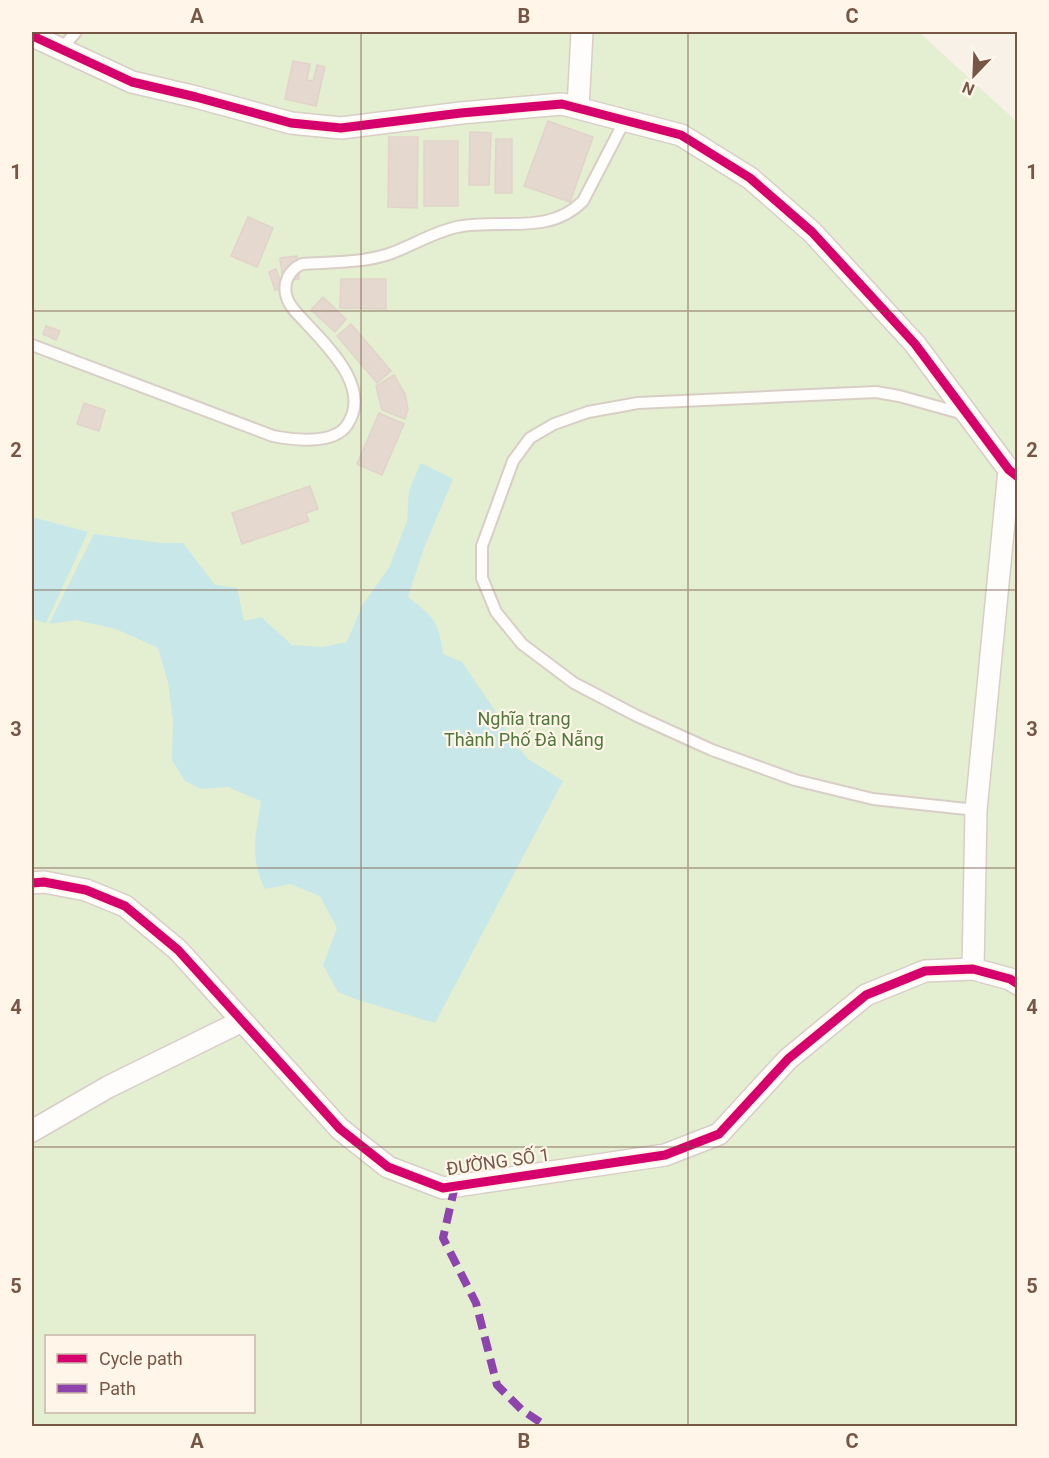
<svg xmlns="http://www.w3.org/2000/svg" width="1049" height="1458" font-family="Roboto,sans-serif">
<style>
.green{fill:#e4eed1;fill-rule:evenodd}
.water{fill:#c8e7e8}
.building{fill:#e4d8cf;stroke:#e1d3c9;stroke-width:1.5}
.lines{fill:none;stroke-linecap:round;stroke-linejoin:round}
.lane-casing{stroke:#d9cec5;stroke-width:14}
.street-casing{stroke:#d9cec5;stroke-width:24}
.lane{stroke:#fefdfb;stroke-width:10}
.street{stroke:#fefdfb;stroke-width:21}
.quiet{stroke:#8e44ad;stroke-width:8;stroke-dasharray:15 8;stroke-linecap:butt}
.cycleway-casing{stroke:#fff6e9;stroke-width:13}
.cycleway{stroke:#d6006c;stroke-width:9}
.grid{fill:none;stroke:#775646;stroke-width:1.5;stroke-opacity:0.55}
.labels{text-anchor:middle;stroke-width:4.5;stroke-linejoin:round;paint-order:stroke}
.park-label{font-size:18px;fill:#4f783b;stroke:#fff6e9}
.street-label{font-size:18px;fill:#775646;stroke:#fff6e9}
.neatline{fill:none;stroke:#775646;stroke-width:2}
.grid-label{font-size:20px;text-anchor:middle;font-weight:bold;fill:#775646}
</style>
<rect width="100%" height="100%" fill="#f8f1e7"/>
<path class="green" d="M 32,32 L 919,32 L 1017,122 L 1017,1426 L 32,1426 ZM 46,1336 L 254,1336 L 254,1412 L 46,1412 Z"/>
<path class="water" d="M 421,463 L 453,479 L 424,548 L 408,597 C 433,616 439,622 443,654 L 462,662 L 498,715 L 511,739 L 528,759 L 563,781 L 435,1023 L 358,1000 L 338,992 L 323,965 L 337,928 L 320,896 L 290,884 L 265,889 C 249,857 256,834 261,801 L 228,787 L 201,789 L 185,781 L 172,760 L 173,720 L 168,682 L 158,648 L 116,629 L 76,620 L 49,624 L 94,534 L 161,543 L 183,543 L 215,585 L 237,588 L 244,621 L 261,617 L 292,645 L 323,647 L 347,642 L 363,604 L 389,568 L 407,521 L 409,490 Z
M 32,517 L 88,532 L 46,623 L 32,619 Z"/>
<path class="building" d="M 293,61 L 310,64 L 307,80 L 313,81 L 317,65 L 325,67 L 316,106 L 285,99 Z
M 548,121 L 593,137 L 570,202 L 524,186 Z
M 470,132 L 491,133 L 489,185 L 469,185 Z
M 389,137 L 418,137 L 417,208 L 388,207 Z
M 496,139 L 512,139 L 512,193 L 495,193 Z
M 424,141 L 458,141 L 458,206 L 424,206 Z
M 248,217 L 273,228 L 257,267 L 231,256 Z
M 297,256 L 299,279 L 283,281 L 280,258 Z
M 276,269 L 283,288 L 275,290 L 269,272 Z
M 341,279 L 386,279 L 386,309 L 340,308 Z
M 323,297 L 346,319 L 335,332 L 311,310 Z
M 351,324 L 391,371 L 377,383 L 337,336 Z
M 46,326 L 60,331 L 56,340 L 43,334 Z
M 394,375 L 405,394 L 408,409 L 405,419 L 382,410 L 376,386 Z
M 84,403 L 105,410 L 99,431 L 77,424 Z
M 379,413 L 404,424 L 382,475 L 357,464 Z
M 310,486 L 318,509 L 306,513 L 309,521 L 242,544 L 232,513 Z"/>
<g class="lines">
<defs>
<path id="lane" d="M 61,49 L 76,32
M 32,345 L 273,436 C 293,440 334,445 347,425 C 372,389 329,348 306,323 C 299,315 290,308 287,298 C 282,283 289,270 302,264 C 330,262 362,263 389,254 C 412,246 433,232 457,227 C 501,218 549,236 583,201 L 625,120
M 964,414 L 899,396 L 876,392 L 638,403 L 588,412 L 554,424 L 530,438 L 513,461 L 482,546 L 482,578 L 496,612 L 522,644 L 574,683 L 637,716 L 712,750 L 795,780 L 873,799 L 976,810"/>
<path id="street" d="M 32,33 L 37,38 L 132,82 L 196,97 L 291,123 L 341,128 L 461,113 L 562,104 L 681,135 L 750,178 L 812,232 L 915,344 L 1009,470 L 1018,477
M 578,108 L 582,32
M 32,883 L 44,882 L 86,890 L 125,906 L 178,950 L 340,1129 L 388,1167 L 443,1188 L 665,1155 L 719,1134 L 788,1059 L 866,995 L 925,971 L 973,969 L 1010,979 L 1018,984
M 973,969 L 976,810 L 1009,470
M 32,1131 L 108,1087 L 242,1021"/>
</defs>
<use href="#lane" class="lane-casing"/>
<use href="#street" class="street-casing"/>
<use href="#lane" class="lane"/>
<use href="#street" class="street"/>
<path class="quiet" d="M 455,1186 L 443,1238 L 476,1303 L 497,1385 L 522,1410 L 546,1426"/>
<defs>
<path id="cycleway" d="M 32,33 L 37,38 L 132,82 L 196,97 L 291,123 L 341,128 L 461,113 L 562,104 L 681,135 L 750,178 L 812,232 L 915,344 L 1009,470 L 1018,477
M 32,883 L 44,882 L 86,890 L 125,906 L 178,950 L 340,1129 L 388,1167 L 443,1188 L 665,1155 L 719,1134 L 788,1059 L 866,995 L 925,971 L 973,969 L 1010,979 L 1018,984"/>
</defs>
<use href="#cycleway" class="cycleway-casing"/>
<use href="#cycleway" class="cycleway"/>
</g>
<path class="grid" d="M 361,32 L 361,1426M 688,32 L 688,1426M 32,311 L 1018,311M 32,590 L 1018,590M 32,868 L 1018,868M 32,1147 L 1018,1147"/>
<g class="labels">
<g class="park-label">
<text x="524" y="725">Nghĩa trang<tspan x="524" dy="21">Thành Phố Đà Nẵng</tspan></text>
</g>
<g class="street-label">
<text transform="translate(498 1162) rotate(-8)" y="6">ĐƯỜNG SỐ 1</text>
</g>
</g>
<rect width="1049" height="1458" fill="none" stroke="#fff6e9" stroke-width="66"/>
<rect x="45" y="1335" width="210" height="78" fill="#fff6e9" stroke="#c9b6a8" stroke-width="1.5"/>
<rect x="57" y="1354" width="30" height="9" fill="#d6006c" stroke="#c9b6a8" stroke-width="1.5"/>
<text x="99" y="1365" font-size="18" fill="#775646">Cycle path</text>
<rect x="57" y="1384" width="30" height="9" fill="#8e44ad" stroke="#c9b6a8" stroke-width="1.5"/>
<text x="99" y="1395" font-size="18" fill="#775646">Path</text>
<g transform="translate(974 75) rotate(203)" stroke="#fff6e9" stroke-width="4.5" paint-order="stroke">
<path d="M0-4.5L10 22L0 15L-10 22Z" fill="#775646"/>
<text y="-9" font-size="16" font-weight="bold" text-anchor="middle" fill="#775646">N</text>
</g>
<rect x="33" y="33" width="983" height="1392" class="neatline"/>
<g class="grid-label">
<text x="197" y="23">A</text>
<text x="524" y="23">B</text>
<text x="852" y="23">C</text>
<text x="16" y="179">1</text>
<text x="1032" y="179">1</text>
<text x="16" y="457">2</text>
<text x="1032" y="457">2</text>
<text x="16" y="736">3</text>
<text x="1032" y="736">3</text>
<text x="16" y="1014">4</text>
<text x="1032" y="1014">4</text>
<text x="16" y="1293">5</text>
<text x="1032" y="1293">5</text>
<text x="197" y="1448">A</text>
<text x="524" y="1448">B</text>
<text x="852" y="1448">C</text>
</g>
</svg>
